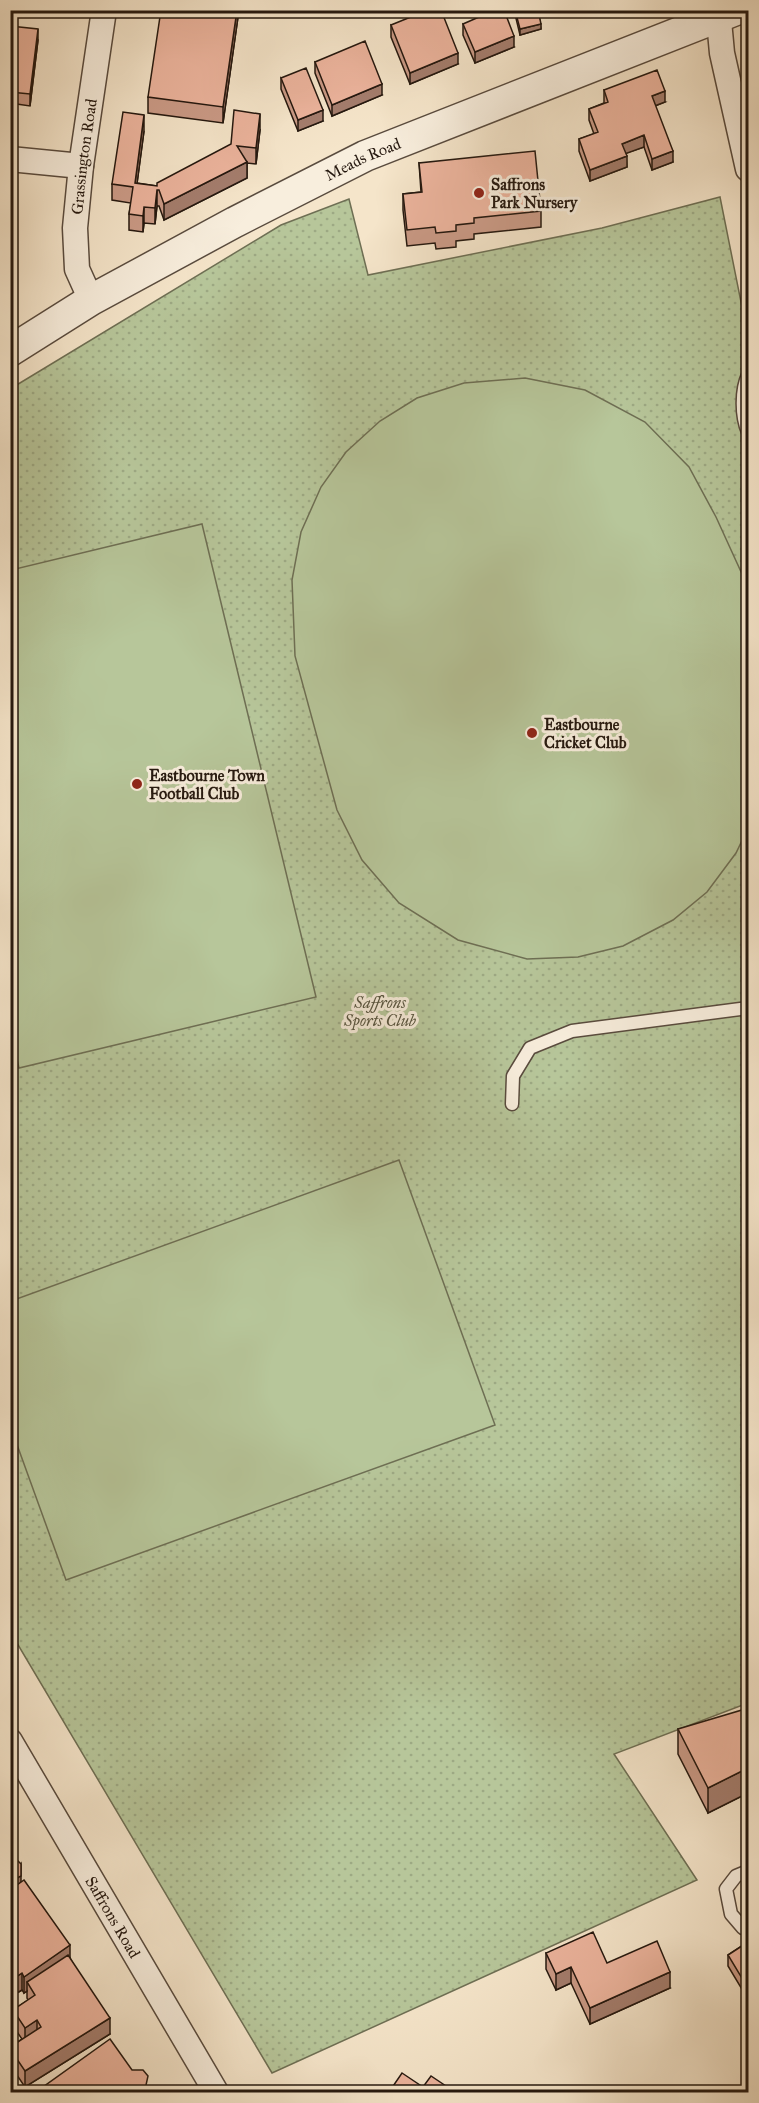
<svg xmlns="http://www.w3.org/2000/svg" width="759" height="2103" font-family="'IM FELL Great Primer',serif">
<style>
.green{fill:url(#green-dots);stroke:#6e6f54;stroke-width:1.5}
.pitch{fill:#b7c69a;stroke:#6e6f54;stroke-width:1.5}
.lines{fill:none;stroke-linecap:round;stroke-linejoin:round}
.service-casing{stroke:#594b3e;stroke-width:15}
.minor-casing{stroke:#594b3e;stroke-width:27}
.tertiary-casing{stroke:#594b3e;stroke-width:33}
.service{stroke:#f8eedd;stroke-width:12}
.minor{stroke:#f8eedd;stroke-width:24}
.tertiary{stroke:#f8eedd;stroke-width:30}
.wall{fill:#ca9a86;stroke:#25180f;stroke-width:1.5}
.shaded-wall{fill:#a47d6d;stroke:#25180f;stroke-width:1.5}
.building{fill:#ebb39c;stroke:#25180f;stroke-width:1.5}
.poi-dot{fill:#8f2418;stroke:#f8eedd;stroke-width:2}
.labels{text-anchor:middle;stroke-width:6;stroke-linejoin:round;paint-order:stroke}
.street-label{font-size:16px;fill:#25180f;stroke:#f8eedd}
.poi-label{font-size:16px;font-weight:bold;fill:#25180f;stroke:#f8eedd;text-anchor:start}
.park-label{font-size:16px;font-style:italic;fill:#585540;stroke:#f8eedd}
</style>
<defs>
<pattern id="green-dots" width="8" height="8" patternUnits="userSpaceOnUse" patternTransform="scale(1.5)"><rect width="8" height="8" fill="#b7c69a"/><path d="M2 2h.1M6 6h.1" fill="none" stroke="#9da984" stroke-width="1.8" stroke-linecap="round"/></pattern>
</defs>
<rect width="100%" height="100%" fill="#f5e5ca"/>
<filter id="stains"><feTurbulence type="fractalNoise" baseFrequency=".00333" numOctaves="4"/><feColorMatrix values="0 0 0 0 .2 0 0 0 0 .09 0 0 0 0 .02 0 0 0 .5 -.17"/></filter>
<radialGradient id="worn" r=".72"><stop offset=".6" stop-color="#630" stop-opacity="0"/><stop offset="1" stop-color="#630" stop-opacity=".3"/></radialGradient>
<path class="green" d="M 720,197 L 748,337 L 748,1703 L 614,1754 L 697,1880 L 272,2073 L 11,1633 L 10,389 L 281,225 L 349,199 L 368,275 L 602,228 Z"/>
<path class="pitch" d="M 525,378 L 585,390 L 645,422 L 689,467 L 716,517 L 742,574 L 748,612 L 748,828 L 736,853 L 707,892 L 673,920 L 623,946 L 578,957 L 527,959 L 458,940 L 399,903 L 362,860 L 337,810 L 295,656 L 292,580 L 301,532 L 321,487 L 346,452 L 380,421 L 417,398 L 464,383 Z
M 202,524 L 316,997 L 19,1068 L 10,1031 L 11,570 Z
M 399,1160 L 495,1425 L 66,1580 L 11,1428 L 11,1301 Z"/>
<g class="lines">
<defs>
<path id="service" d="M 748,375 C 741,390 741,416 748,432
M 512,1104 L 513,1076 L 530,1048 L 572,1031 L 748,1008
M 748,1871 L 736,1876 L 726,1889 L 731,1914 L 743,1928 L 748,1928"/>
<g id="minor">
<path d="M 718,10 L 722,53 L 748,169"/>
<path d="M 10,159 L 81,166"/>
<path id="s1" d="M 91,300 L 77,269 L 75,228 L 81,166 L 104,10"/>
<path id="s2" d="M 10,1741 L 216,2092"/>
</g>
<g id="tertiary">
<path id="s3" d="M 10,351 L 91,300 L 235,222 L 365,156 L 736,10"/>
</g>
</defs>
<use href="#service" class="service-casing"/>
<use href="#minor" class="minor-casing"/>
<use href="#tertiary" class="tertiary-casing"/>
<use href="#service" class="service"/>
<use href="#minor" class="minor"/>
<use href="#tertiary" class="tertiary"/>
</g>
<path class="wall" d="M 239,10 L 223,123 L 148,113 L 148,97 Z
M 514,10 L 538,10 L 541,29 L 520,35 Z
M 463,24 L 514,47 L 475,63 L 463,35 Z
M 391,25 L 458,64 L 410,84 L 391,37 Z
M 10,26 L 38,40 L 30,106 L 10,103 Z
M 315,62 L 382,95 L 332,116 L 315,73 Z
M 281,78 L 323,121 L 298,131 L 281,89 Z
M 604,90 L 665,102 L 655,106 L 673,162 L 652,170 L 644,147 L 626,153 L 627,167 L 590,181 L 579,151 L 579,139 L 594,134 L 589,120 L 589,109 L 604,103 Z
M 260,130 L 256,164 L 247,163 L 247,178 L 164,220 L 159,206 L 157,206 L 155,224 L 144,223 L 143,232 L 129,230 L 129,214 L 131,203 L 112,200 L 112,184 L 144,131 L 137,183 L 157,186 Z
M 419,163 L 541,211 L 541,227 L 474,234 L 474,239 L 456,241 L 456,247 L 436,249 L 435,243 L 407,246 L 403,210 L 403,194 L 421,192 Z
M 748,1721 L 748,1793 L 708,1813 L 678,1754 L 678,1729 Z
M 11,1856 L 21,1883 L 70,1958 L 110,2034 L 25,2087 L 10,2065 L 10,2047 L 22,2039 L 13,2026 L 13,2010 L 28,2000 L 27,1998 L 27,1991 L 24,1993 L 22,1990 L 10,1997 Z
M 748,1942 L 748,1988 L 743,1991 L 728,1966 L 728,1955 Z
M 546,1953 L 607,1963 L 670,1988 L 590,2024 L 571,1983 L 556,1990 L 546,1969 Z"/>
<path class="shaded-wall" d="M 237,10 L 239,10 L 223,123 L 223,107 Z
M 541,24 L 541,29 L 520,35 L 520,29 Z
M 38,29 L 38,40 L 30,106 L 30,94 Z
M 514,36 L 514,47 L 475,63 L 475,52 Z
M 458,53 L 458,64 L 410,84 L 410,73 Z
M 382,84 L 382,95 L 332,116 L 332,105 Z
M 665,91 L 665,102 L 652,107 L 652,96 Z
M 323,110 L 323,121 L 298,131 L 298,120 Z
M 260,114 L 260,130 L 256,164 L 256,148 Z
M 144,115 L 144,131 L 135,199 L 135,183 Z
M 644,135 L 644,147 L 622,155 L 622,144 Z
M 673,151 L 673,162 L 652,170 L 652,159 Z
M 627,156 L 627,167 L 590,181 L 590,170 Z
M 247,162 L 247,178 L 164,220 L 164,204 Z
M 157,190 L 157,206 L 155,224 L 155,208 Z
M 144,207 L 144,223 L 143,232 L 143,216 Z
M 748,1768 L 748,1793 L 708,1813 L 708,1788 Z
M 21,1864 L 21,1887 L 10,1894 L 10,1882 Z
M 70,1945 L 70,1961 L 27,1982 L 27,1991 L 24,1993 L 24,1977 Z
M 571,1967 L 571,1983 L 556,1990 L 556,1974 Z
M 670,1972 L 670,1988 L 590,2024 L 590,2008 Z
M 22,1973 L 22,1990 L 10,1997 L 10,1981 Z
M 748,1976 L 748,1988 L 743,1991 L 743,1980 Z
M 110,2018 L 110,2034 L 25,2087 L 25,2071 Z
M 37,2020 L 37,2037 L 25,2045 L 25,2028 Z"/>
<path class="building" d="M 161,10 L 237,10 L 223,107 L 148,97 Z
M 428,10 L 441,10 L 458,53 L 410,73 L 391,25 Z
M 495,10 L 504,10 L 514,36 L 475,52 L 463,24 Z
M 515,10 L 538,10 L 541,24 L 520,29 Z
M 10,26 L 38,29 L 30,94 L 10,92 Z
M 365,41 L 382,84 L 332,105 L 315,62 Z
M 306,68 L 323,110 L 298,120 L 281,78 Z
M 657,70 L 665,91 L 652,96 L 673,151 L 652,159 L 644,135 L 622,144 L 627,156 L 590,170 L 579,139 L 598,132 L 589,109 L 608,102 L 604,90 Z
M 234,110 L 260,114 L 256,148 L 237,146 L 247,162 L 164,204 L 159,190 L 157,190 L 155,208 L 144,207 L 143,216 L 129,214 L 133,187 L 112,184 L 123,112 L 144,115 L 135,183 L 157,186 L 157,183 L 231,144 Z
M 535,151 L 541,211 L 474,218 L 474,223 L 456,225 L 456,231 L 436,233 L 435,227 L 407,230 L 403,194 L 422,192 L 419,163 Z
M 742,1710 L 748,1721 L 748,1768 L 708,1788 L 678,1729 Z
M 11,1856 L 14,1857 L 21,1864 L 21,1876 L 10,1882 Z
M 24,1880 L 70,1945 L 24,1977 L 22,1973 L 10,1981 L 10,1890 Z
M 593,1932 L 607,1963 L 657,1941 L 670,1972 L 590,2008 L 571,1967 L 556,1974 L 546,1953 Z
M 748,1942 L 748,1976 L 743,1980 L 728,1955 Z
M 68,1955 L 110,2018 L 25,2071 L 10,2049 L 10,2047 L 41,2027 L 37,2020 L 25,2028 L 13,2010 L 35,1995 L 27,1982 Z
M 110,2039 L 132,2070 L 143,2070 L 148,2076 L 146,2085 L 151,2092 L 47,2092 L 43,2087 Z
M 402,2073 L 423,2087 L 431,2076 L 449,2088 L 445,2092 L 389,2092 Z"/>
<g class="poi-dot">
<circle cx="479" cy="193" r="6"/>
<circle cx="532" cy="733" r="6"/>
<circle cx="137" cy="784" r="6"/>
</g>
<g class="labels">
<g class="street-label">
<text dy="6" stroke="none"><textPath href="#s1" startOffset="147">Grassington Road</textPath></text>
<text dy="6" stroke="none"><textPath href="#s3" startOffset="402">Meads Road</textPath></text>
<text dy="6" stroke="none"><textPath href="#s2" startOffset="204">Saffrons Road</textPath></text>
</g>
<g class="poi-label">
<text x="491" y="190">Saffrons<tspan x="491" dy="18">Park Nursery</tspan></text>
<text x="544" y="730">Eastbourne<tspan x="544" dy="18">Cricket Club</tspan></text>
<text x="149" y="781">Eastbourne Town<tspan x="149" dy="18">Football Club</tspan></text>
</g>
<g class="park-label">
<text x="380" y="1008">Saffrons<tspan x="380" dy="18">Sports Club</tspan></text>
</g>
</g>
<rect width="759" height="2103" fill="none" stroke="#f5e5ca" stroke-width="36"/>
<rect x="12" y="12" width="735" height="2079" fill="none" stroke="#25180f" stroke-width="3"/>
<rect x="18" y="18" width="723" height="2067" fill="none" stroke="#25180f" stroke-width="1.5"/>
<rect width="100%" height="100%" filter="url(#stains)"/>
<rect width="100%" height="100%" fill="url(#worn)"/>
</svg>
